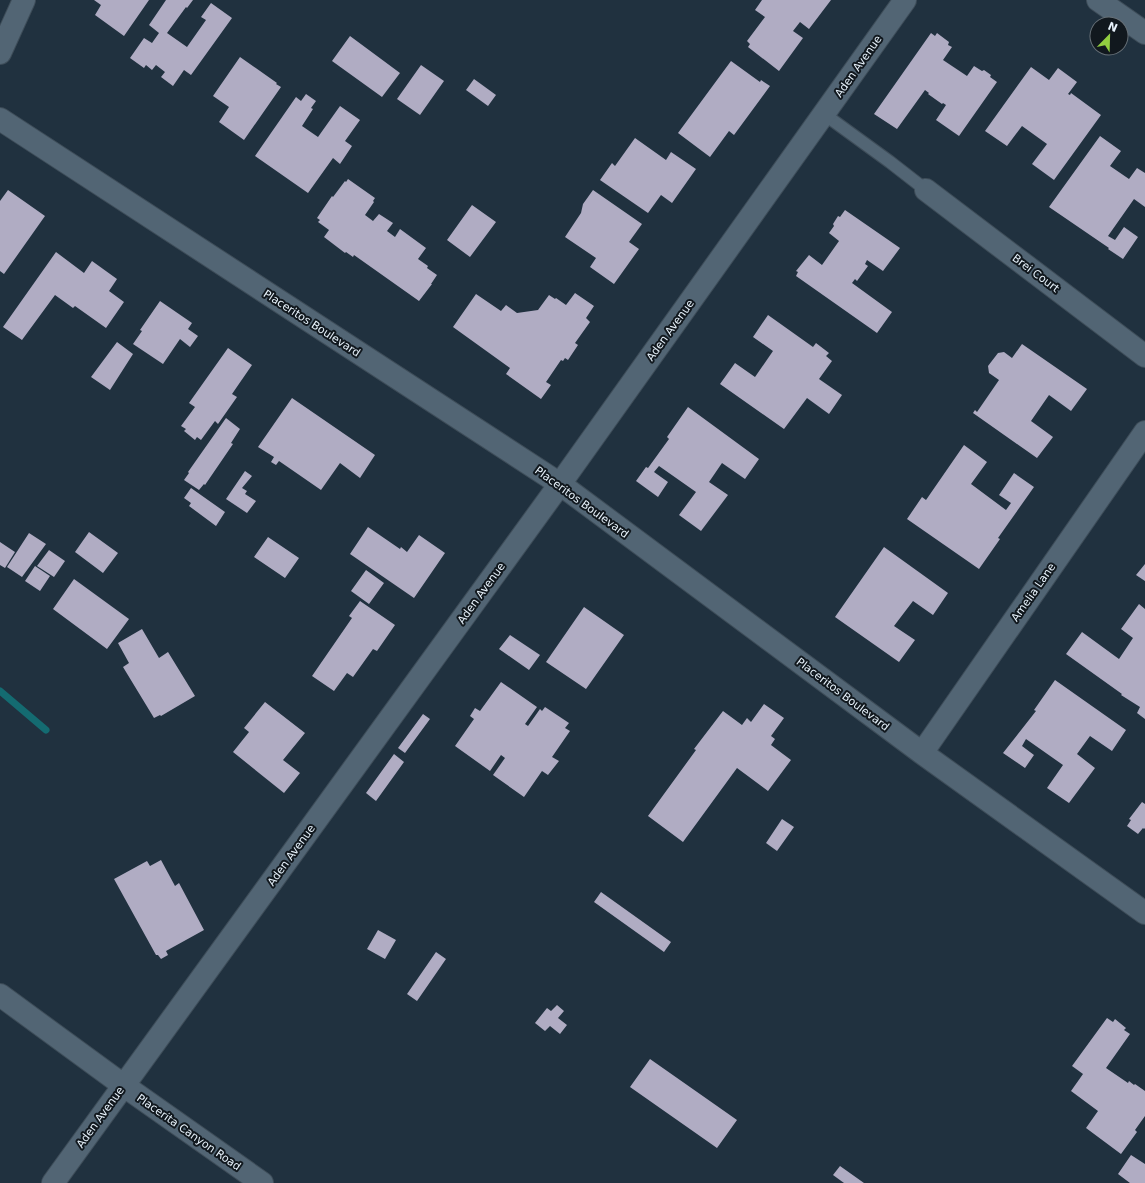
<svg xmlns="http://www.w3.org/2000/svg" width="1145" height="1183" font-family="'DejaVu Sans',sans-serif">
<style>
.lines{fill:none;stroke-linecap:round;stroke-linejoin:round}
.stream{stroke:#146b71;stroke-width:7}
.building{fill:#b0acc3}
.service-casing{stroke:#3e4d59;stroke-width:14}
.minor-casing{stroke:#3e4d59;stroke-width:24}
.service{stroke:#526574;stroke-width:12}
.minor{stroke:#526574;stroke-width:22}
.labels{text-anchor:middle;stroke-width:4;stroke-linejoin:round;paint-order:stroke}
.street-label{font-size:11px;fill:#e8f3fc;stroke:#11181e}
</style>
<rect width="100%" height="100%" fill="#20313f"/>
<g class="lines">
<path class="stream" d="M 0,691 L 46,730"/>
</g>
<path class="building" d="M 94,0 L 149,0 L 124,36 L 95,15 L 101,5 Z
M 166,0 L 193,0 L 187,8 L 186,7 L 167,33 L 187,47 L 206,20 L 201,17 L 211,3 L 232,18 L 191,75 L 184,70 L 173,86 L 161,77 L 165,72 L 156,65 L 152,70 L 146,65 L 144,68 L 130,58 L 144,38 L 152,43 L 159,33 L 149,25 Z
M 762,0 L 831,0 L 809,29 L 800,22 L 793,31 L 803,38 L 779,71 L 748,47 L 750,44 L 747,41 L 765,17 L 755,10 Z
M 931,33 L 935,36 L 937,33 L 949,42 L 948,45 L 952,47 L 943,60 L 967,76 L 974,66 L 982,71 L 984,70 L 991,75 L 990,77 L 997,82 L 959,136 L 936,120 L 946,105 L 943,103 L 942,104 L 928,94 L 929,93 L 925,90 L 897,129 L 874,114 Z
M 350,36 L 400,73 L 382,97 L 332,61 Z
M 240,57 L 277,83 L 276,84 L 281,87 L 244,140 L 219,122 L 229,107 L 213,96 Z
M 731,61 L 760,82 L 761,80 L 770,86 L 734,135 L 729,131 L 710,157 L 678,133 Z
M 421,65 L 444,81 L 420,115 L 397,99 Z
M 1031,67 L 1049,80 L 1058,68 L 1077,82 L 1068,94 L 1070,95 L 1071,93 L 1101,115 L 1054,180 L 1032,164 L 1047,144 L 1022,126 L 1007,146 L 985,131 Z
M 474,79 L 496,95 L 488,106 L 466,90 Z
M 306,94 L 316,101 L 311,108 L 313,109 L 302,126 L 318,137 L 340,106 L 360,120 L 345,141 L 352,146 L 340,164 L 333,158 L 308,193 L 255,156 L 296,97 L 301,101 Z
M 1100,136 L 1121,151 L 1110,166 L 1129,179 L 1137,168 L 1145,173 L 1145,207 L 1134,199 L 1108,236 L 1115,240 L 1124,227 L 1138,237 L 1123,259 L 1108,249 L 1109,248 L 1049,207 Z
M 635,138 L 666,160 L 671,152 L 696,169 L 672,203 L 661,195 L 648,213 L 600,180 L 612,163 L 615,166 Z
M 348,179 L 375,198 L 373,201 L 374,202 L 365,215 L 373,221 L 379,214 L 393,223 L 387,231 L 395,237 L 400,229 L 426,248 L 418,259 L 428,266 L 427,268 L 437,275 L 431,284 L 432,284 L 419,301 L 354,255 L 353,257 L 346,252 L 345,253 L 324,237 L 329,230 L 318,222 L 320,220 L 317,218 L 332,196 L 333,197 L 345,181 L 346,182 Z
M 8,190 L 45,216 L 4,274 L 0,271 L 0,201 Z
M 593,190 L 642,224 L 629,242 L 639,249 L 614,284 L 590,267 L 596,258 L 565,237 L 581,213 L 583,204 Z
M 472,205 L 496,222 L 470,257 L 447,240 Z
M 845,210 L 900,248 L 883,271 L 867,260 L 865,264 L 868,266 L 857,281 L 855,279 L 852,283 L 892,312 L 877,333 L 796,276 L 798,272 L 796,271 L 809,255 L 822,265 L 839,241 L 829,233 L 834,226 L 833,224 L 838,216 L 840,217 Z
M 56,252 L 84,273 L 92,261 L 117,279 L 109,291 L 124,302 L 106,328 L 75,306 L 73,308 L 55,295 L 22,340 L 3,327 Z
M 575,293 L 594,306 L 586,318 L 590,322 L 575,343 L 578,345 L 568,360 L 565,358 L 563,361 L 561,360 L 546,382 L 551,385 L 541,399 L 506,374 L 510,368 L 453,327 L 476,294 L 501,311 L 506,305 L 517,313 L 538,310 L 549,295 L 555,299 L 556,298 L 566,305 Z
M 160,301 L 192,323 L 188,329 L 198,336 L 190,347 L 180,339 L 163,364 L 133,344 L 142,331 L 140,330 Z
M 768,315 L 813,347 L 816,343 L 829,353 L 826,356 L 832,361 L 819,379 L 842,395 L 829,414 L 807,398 L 784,429 L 720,384 L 735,363 L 755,377 L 773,351 L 753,337 Z
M 117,342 L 133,354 L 110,390 L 91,377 Z
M 1022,344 L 1087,389 L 1071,411 L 1049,395 L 1031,421 L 1053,437 L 1037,458 L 973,413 L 975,410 L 977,412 L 999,380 L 989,373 L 988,366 L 998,353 L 1004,352 L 1012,358 Z
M 228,348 L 252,365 L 232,394 L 237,397 L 218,424 L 215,421 L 201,440 L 197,437 L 195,440 L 184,431 L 186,429 L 181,426 L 195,407 L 189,403 Z
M 292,398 L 375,455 L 360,478 L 340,463 L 321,490 L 279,461 L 276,465 L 271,462 L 274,457 L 258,447 Z
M 688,407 L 759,459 L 745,479 L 722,463 L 709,482 L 728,495 L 701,531 L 679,515 L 696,492 L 659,466 L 654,472 L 668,482 L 658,497 L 636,481 L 646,467 L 648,468 L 669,439 L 667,437 Z
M 226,418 L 240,429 L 231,443 L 233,444 L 205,485 L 204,484 L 199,490 L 184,480 L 189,473 L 188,472 Z
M 964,445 L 987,462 L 971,484 L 1006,510 L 1011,503 L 999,495 L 1014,473 L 1034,487 L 998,538 L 1000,539 L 979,569 L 907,519 L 922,497 L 926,500 Z
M 245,471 L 252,476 L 242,488 L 247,491 L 245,494 L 256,501 L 247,513 L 226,499 Z
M 191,488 L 225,512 L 216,526 L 189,506 L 191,503 L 184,498 Z
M 368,527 L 400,549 L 401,547 L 407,552 L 419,535 L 445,553 L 414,598 L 350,554 Z
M 89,532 L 118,553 L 103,573 L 75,552 Z
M 29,533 L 46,544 L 22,577 L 7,567 Z
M 268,537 L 299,558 L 285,578 L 254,557 Z
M 0,542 L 15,552 L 5,568 L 0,565 Z
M 884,547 L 948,593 L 933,615 L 913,601 L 894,626 L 915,640 L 899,662 L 835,617 Z
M 49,550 L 65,561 L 54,577 L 37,566 Z
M 1145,564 L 1145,581 L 1136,575 Z
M 35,566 L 50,576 L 40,591 L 25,581 Z
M 366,570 L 384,583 L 369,604 L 351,591 Z
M 74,579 L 129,619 L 107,649 L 53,609 Z
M 360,601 L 395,625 L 377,651 L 373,649 L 353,677 L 347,673 L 334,691 L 312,676 L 352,618 L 349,616 Z
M 1139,604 L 1145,609 L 1145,719 L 1137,713 L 1140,707 L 1121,695 L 1122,694 L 1066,654 L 1082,632 L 1119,659 L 1133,638 L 1121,629 Z
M 584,607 L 624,635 L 586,689 L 546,662 Z
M 142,629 L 159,658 L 168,652 L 195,696 L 161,716 L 160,715 L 154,718 L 123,667 L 129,663 L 118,643 Z
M 510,635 L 540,655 L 529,670 L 499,649 Z
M 1055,680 L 1126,730 L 1112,751 L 1090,736 L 1077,754 L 1095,768 L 1069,803 L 1047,788 L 1063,765 L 1026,739 L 1022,746 L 1034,755 L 1025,768 L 1003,753 L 1036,711 L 1034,710 Z
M 501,682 L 537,707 L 525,724 L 528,726 L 540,709 L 542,711 L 545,707 L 569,723 L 565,728 L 570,731 L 552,757 L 559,761 L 548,775 L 542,771 L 524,797 L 493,775 L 505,758 L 501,755 L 490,771 L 455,746 L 474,719 L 470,716 L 475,708 L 480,711 Z
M 265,702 L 305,733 L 283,760 L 300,773 L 284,793 L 233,752 L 249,732 L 244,728 Z
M 764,704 L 784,718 L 771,736 L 775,739 L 771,745 L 791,760 L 768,791 L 737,768 L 683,842 L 648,816 L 696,750 L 694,749 L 723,711 L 742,725 L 747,718 L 751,722 Z
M 423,714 L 430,719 L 405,753 L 398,748 Z
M 394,754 L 404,762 L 376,801 L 366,793 Z
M 1142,802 L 1145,804 L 1145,828 L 1144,829 L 1143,828 L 1138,834 L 1127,826 L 1131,820 L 1129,819 Z
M 782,819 L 794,827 L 777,851 L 766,843 Z
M 161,860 L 175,886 L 179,883 L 204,930 L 166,951 L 168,955 L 161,959 L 158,955 L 156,955 L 114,879 L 147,861 L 150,866 Z
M 601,892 L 671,942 L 664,952 L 594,902 Z
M 378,930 L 396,940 L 385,959 L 367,949 Z
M 436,952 L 446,959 L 417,1001 L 407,994 Z
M 557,1005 L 564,1011 L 558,1018 L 567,1025 L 560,1034 L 550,1026 L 545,1031 L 535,1023 L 547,1008 L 551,1011 Z
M 1107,1018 L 1113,1022 L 1115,1019 L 1126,1028 L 1124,1030 L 1130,1034 L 1106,1068 L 1128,1083 L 1129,1081 L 1134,1085 L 1135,1084 L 1145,1091 L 1145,1116 L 1135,1130 L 1137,1132 L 1121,1154 L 1086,1128 L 1098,1111 L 1071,1091 L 1083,1074 L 1072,1066 Z
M 650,1059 L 737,1120 L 717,1148 L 630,1087 Z
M 1131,1155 L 1145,1164 L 1145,1183 L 1130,1183 L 1118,1174 Z
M 840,1166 L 864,1183 L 844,1183 L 833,1175 Z"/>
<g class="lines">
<defs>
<path id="service" d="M 824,114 L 890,162 L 926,190"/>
<path id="minor" d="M 1098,0 L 1145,33
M 0,53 L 24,0
M 0,119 L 560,484 L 922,753 L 1145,913
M 926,190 L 1145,356
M 922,753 L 1145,432
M 0,995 L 123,1085 L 262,1183
M 53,1183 L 560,484 L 905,0"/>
</defs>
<use href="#service" class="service-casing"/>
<use href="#minor" class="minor-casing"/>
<use href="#service" class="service"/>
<use href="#minor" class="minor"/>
</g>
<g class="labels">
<g class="street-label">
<text transform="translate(858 66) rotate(-55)" y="4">Aden Avenue</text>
<text transform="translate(1036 273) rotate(37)" y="4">Brei Court</text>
<text transform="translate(312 323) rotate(33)" y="4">Placeritos Boulevard</text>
<text transform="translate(670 330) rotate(-54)" y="4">Aden Avenue</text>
<text transform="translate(582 502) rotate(36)" y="4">Placeritos Boulevard</text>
<text transform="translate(1033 592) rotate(-55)" y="4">Amelia Lane</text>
<text transform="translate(481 593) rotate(-54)" y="4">Aden Avenue</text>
<text transform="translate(843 694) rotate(37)" y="4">Placeritos Boulevard</text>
<text transform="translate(291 855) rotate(-54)" y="4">Aden Avenue</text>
<text transform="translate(100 1117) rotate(-54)" y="4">Aden Avenue</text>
<text transform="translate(189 1132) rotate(35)" y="4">Placerita Canyon Road</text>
</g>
</g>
<g transform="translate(1109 36) rotate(23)"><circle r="19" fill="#11181e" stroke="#677077"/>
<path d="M0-3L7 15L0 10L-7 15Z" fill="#91cd40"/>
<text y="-6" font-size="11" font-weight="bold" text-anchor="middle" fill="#e8f3fc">N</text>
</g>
</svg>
